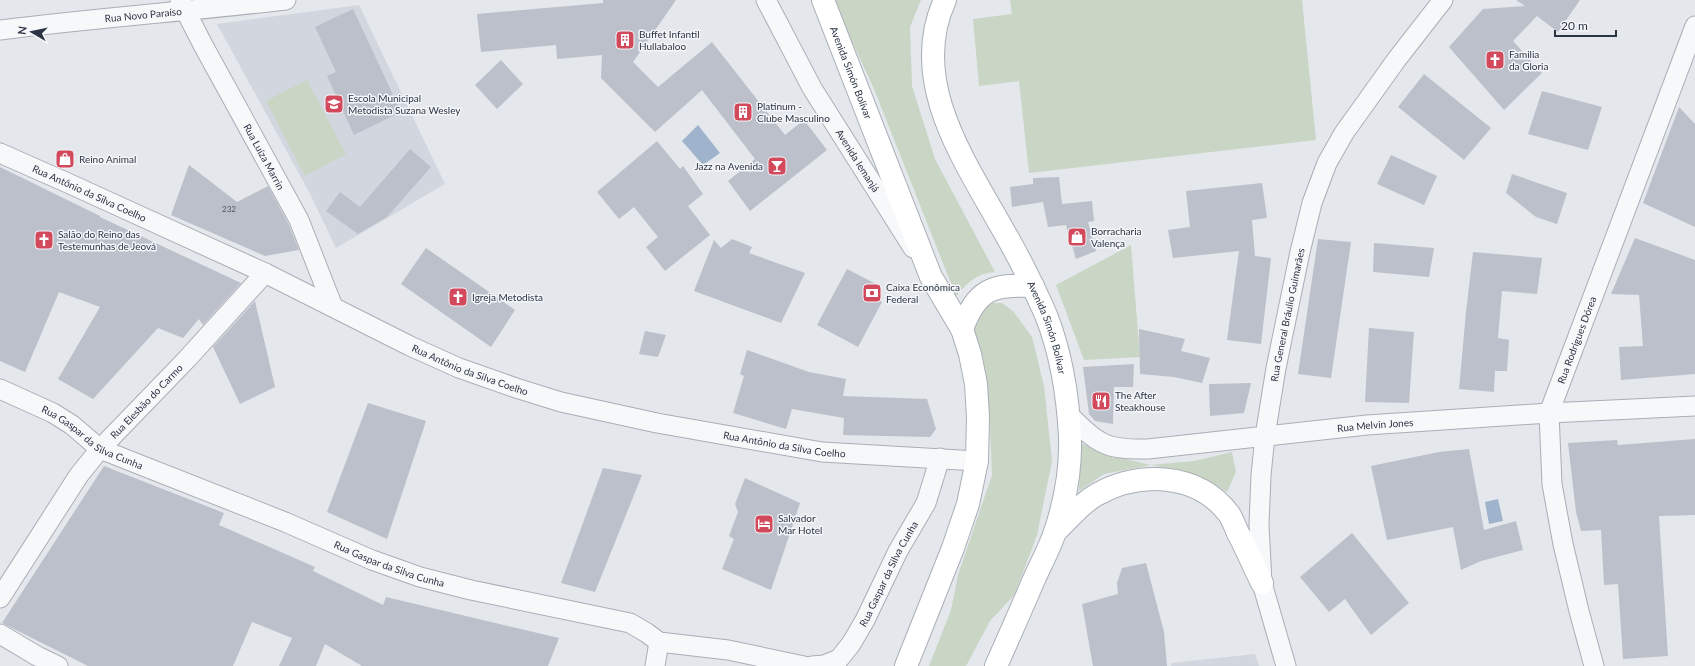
<svg xmlns="http://www.w3.org/2000/svg" width="1695" height="666" font-family="Lato,sans-serif">
<style>
.built{fill:#d2d6de}
.green{fill:#c9d6c5}
.water{fill:#9fb4cc}
.building{fill:#bbc0ca}
.lines{fill:none;stroke-linecap:round;stroke-linejoin:round}
.street-casing{stroke:#a9aeb7;stroke-width:21}
.secondary-casing{stroke:#a9aeb7;stroke-width:24}
.street{stroke:#f7f8fa;stroke-width:19}
.secondary{stroke:#fff;stroke-width:22}
.labels{text-anchor:middle;stroke-width:3;stroke-linejoin:round;paint-order:stroke}
.number-label{font-size:8px;fill:#4f5766}
.street-label{font-size:10px;fill:#2b3445;stroke:#f4f6f9}
.poi-label{font-size:10px;fill:#2b3445;stroke:#f4f6f9;text-anchor:start}
</style>
<rect width="100%" height="100%" fill="#e4e7ec"/>
<path class="built" d="M 359,5 L 445,184 L 336,248 L 309,192 L 217,24 Z
M 1255,654 L 1259,666 L 1171,666 L 1171,663 Z"/>
<path class="green" d="M 833,0 L 921,0 L 910,27 L 912,86 L 935,159 L 995,272 C 977,273 968,282 956,296 L 874,89 Z
M 1010,0 L 1302,0 L 1316,140 L 1029,173 L 1019,81 L 979,86 L 973,19 L 1012,14 Z
M 307,80 L 346,154 L 305,176 L 266,101 Z
M 1131,245 L 1140,357 L 1084,360 L 1056,285 Z
M 990,303 L 1002,303 L 1013,311 L 1032,337 L 1044,386 L 1052,461 L 1037,535 L 1015,594 L 990,621 L 966,666 L 929,666 L 951,610 L 958,575 L 992,475 L 989,404 L 972,326 L 977,313 Z
M 1081,443 L 1107,455 L 1151,465 L 1194,461 L 1232,452 L 1236,472 L 1227,492 L 1190,473 L 1151,465 L 1104,474 L 1079,491 Z"/>
<path class="water" d="M 698,125 L 720,153 L 703,165 L 682,141 Z
M 1498,499 L 1503,521 L 1489,524 L 1485,502 Z"/>
<path class="building" d="M 603,0 L 676,0 L 633,62 L 658,87 L 712,42 L 785,135 L 804,120 L 827,150 L 750,211 L 728,181 L 755,159 L 702,90 L 655,132 L 601,78 L 602,55 L 557,59 L 556,45 L 481,52 L 477,14 L 603,3 Z
M 1516,0 L 1580,0 L 1558,32 L 1537,16 L 1513,41 L 1542,73 L 1504,110 L 1449,47 L 1483,9 L 1525,6 Z
M 353,9 L 401,112 L 354,135 L 327,76 L 336,72 L 315,27 Z
M 501,60 L 523,84 L 497,109 L 475,85 Z
M 1424,74 L 1491,128 L 1464,160 L 1398,107 Z
M 1542,91 L 1602,107 L 1588,150 L 1528,134 Z
M 1679,107 L 1695,124 L 1695,227 L 1643,203 Z
M 657,141 L 680,169 L 683,166 L 703,194 L 688,206 L 710,235 L 665,271 L 646,247 L 658,237 L 634,207 L 619,219 L 597,192 Z
M 410,149 L 431,167 L 387,217 L 358,234 L 326,211 L 340,192 L 360,207 Z
M 1391,155 L 1437,176 L 1424,205 L 1377,184 Z
M 189,165 L 237,202 L 268,186 L 289,225 L 299,250 L 265,256 L 171,215 Z
M 0,167 L 100,216 L 100,217 L 241,283 L 203,325 L 199,319 L 183,338 L 158,328 L 93,399 L 58,379 L 100,307 L 59,292 L 25,372 L 0,361 Z
M 1512,174 L 1567,193 L 1557,224 L 1536,217 L 1506,193 Z
M 1059,177 L 1062,204 L 1092,201 L 1094,221 L 1088,222 L 1096,251 L 1076,259 L 1066,225 L 1048,227 L 1043,202 L 1012,207 L 1010,187 L 1033,184 L 1033,178 Z
M 1262,183 L 1267,218 L 1252,220 L 1255,256 L 1271,258 L 1261,344 L 1227,340 L 1239,251 L 1173,258 L 1168,230 L 1190,227 L 1186,191 Z
M 1635,238 L 1695,260 L 1695,374 L 1621,380 L 1619,347 L 1643,346 L 1639,295 L 1611,294 Z
M 732,239 L 752,247 L 749,253 L 805,273 L 781,323 L 694,291 L 714,240 L 721,248 Z
M 1318,239 L 1351,242 L 1331,378 L 1298,374 Z
M 1374,243 L 1434,248 L 1429,277 L 1373,272 Z
M 426,248 L 515,310 L 491,347 L 401,284 Z
M 1473,252 L 1542,258 L 1537,294 L 1502,291 L 1498,338 L 1509,340 L 1507,371 L 1495,371 L 1494,392 L 1459,389 L 1466,312 Z
M 847,269 L 878,285 L 872,296 L 882,302 L 858,347 L 817,325 Z
M 255,301 L 275,387 L 240,404 L 213,347 Z
M 1369,328 L 1414,332 L 1409,403 L 1365,402 Z
M 1139,329 L 1185,339 L 1181,351 L 1210,358 L 1202,383 L 1174,377 L 1140,374 Z
M 645,331 L 666,335 L 658,357 L 639,354 Z
M 747,350 L 809,372 L 846,379 L 843,396 L 927,399 L 936,429 L 930,437 L 843,435 L 844,418 L 792,409 L 786,429 L 733,413 L 744,376 L 740,374 Z
M 1134,364 L 1133,387 L 1114,387 L 1113,424 L 1095,421 L 1089,414 L 1083,367 Z
M 1251,383 L 1244,413 L 1210,416 L 1209,384 Z
M 368,403 L 426,421 L 387,539 L 327,512 Z
M 1695,439 L 1695,515 L 1659,516 L 1668,656 L 1623,659 L 1618,584 L 1604,585 L 1601,530 L 1581,531 L 1576,512 L 1568,443 L 1617,440 L 1618,445 Z
M 1469,449 L 1484,530 L 1516,521 L 1523,550 L 1481,561 L 1461,570 L 1453,527 L 1387,540 L 1371,466 L 1439,452 Z
M 104,466 L 224,513 L 219,525 L 315,567 L 313,571 L 383,605 L 386,597 L 559,638 L 548,666 L 362,666 L 325,644 L 316,666 L 279,666 L 292,638 L 252,622 L 233,666 L 88,666 L 2,623 Z
M 603,468 L 642,475 L 595,592 L 561,583 Z
M 745,478 L 800,503 L 771,590 L 722,569 L 734,539 L 729,536 L 738,512 L 735,504 Z
M 1352,533 L 1409,603 L 1371,635 L 1345,599 L 1329,612 L 1300,577 Z
M 1146,563 L 1164,632 L 1167,666 L 1093,666 L 1082,604 L 1118,594 L 1117,583 L 1122,568 Z"/>
<g class="lines">
<defs>
<g id="street">
<path id="s1" d="M 180,0 L 203,45 L 299,220 L 333,307"/>
<path id="s2" d="M 766,0 L 812,88 L 913,248"/>
<path id="s3" d="M 0,30 C 95,18 191,11 286,0"/>
<path id="s4" d="M 0,153 L 70,184 L 265,273 L 410,346 L 459,368 L 516,388 L 561,402 L 657,423 L 822,452 L 977,461"/>
<path id="s5" d="M 0,389 L 53,413 L 72,425 L 100,449 L 285,522 L 372,560 L 420,577 L 471,590 L 630,623 L 647,633 L 659,642 L 728,650 L 804,666"/>
<path id="s6" d="M 1068,414 C 1098,444 1105,450 1148,449 L 1367,425 L 1549,413 L 1695,406"/>
<path id="s7" d="M 0,598 L 79,475 L 100,449 L 187,359 L 265,273"/>
<path d="M 0,634 L 37,656 L 58,666"/>
<path d="M 655,666 L 659,642"/>
<path id="s8" d="M 812,666 L 824,665 L 839,659 L 851,644 L 865,620 L 898,551 L 926,503 L 940,458"/>
<path id="s9" d="M 1286,666 L 1262,583 L 1259,525 L 1261,475 L 1265,436 L 1276,368 L 1300,252 L 1312,203 L 1327,163 L 1344,133 L 1397,59 L 1443,0"/>
<path id="s10" d="M 1594,666 L 1579,611 L 1563,544 L 1552,484 L 1549,413 L 1695,26"/>
</g>
<g id="secondary">
<path id="s11" d="M 823,0 L 931,277 L 962,329 L 970,354 L 976,384 L 978,417 L 977,461 L 968,504 L 953,548 L 906,666"/>
<path id="s12" d="M 945,0 C 907,83 967,164 1006,235 C 1021,261 1034,288 1046,315 C 1061,353 1068,397 1070,437 C 1071,469 1065,502 1055,532 C 1049,550 1039,567 1032,584 C 1020,612 1008,639 996,666"/>
<path d="M 962,329 C 977,289 992,284 1033,286"/>
<path d="M 1055,532 C 1068,520 1080,504 1096,495 C 1139,471 1197,472 1229,514 C 1233,520 1235,527 1238,533 C 1247,550 1254,567 1262,583"/>
</g>
</defs>
<use href="#street" class="street-casing"/>
<use href="#secondary" class="secondary-casing"/>
<use href="#street" class="street"/>
<use href="#secondary" class="secondary"/>
</g>
<defs>
<symbol id="building-square" viewBox="-11 -11 22 22"><rect x="-9" y="-9" width="18" height="18" rx="4" fill="#d1495b" stroke="#f4f6f9"/><path d="M-4-6H4V6H1V3H-1V6H-4ZM-2.5-4.3h1.7v1.8h-1.7ZM.8-4.3h1.7v1.8H.8ZM-2.5-1h1.7V.8h-1.7ZM.8-1h1.7V.8H.8Z" fill="#fff"/></symbol>
<symbol id="church-square" viewBox="-11 -11 22 22"><rect x="-9" y="-9" width="18" height="18" rx="4" fill="#d1495b" stroke="#f4f6f9"/><path d="M-1.2-6h2.4v3.5h3.3v2.4h-3.3V6h-2.4V-.1h-3.3v-2.4h3.3Z" fill="#fff"/></symbol>
<symbol id="school-square" viewBox="-11 -11 22 22"><rect x="-9" y="-9" width="18" height="18" rx="4" fill="#d1495b" stroke="#f4f6f9"/><path d="M0-5L7-2L0 1L-7-2ZM-4 1L0 2.5L4 1V4Q0 6-4 4Z" fill="#fff"/></symbol>
<symbol id="shop-square" viewBox="-11 -11 22 22"><rect x="-9" y="-9" width="18" height="18" rx="4" fill="#d1495b" stroke="#f4f6f9"/><path d="M-5-2.5h2.3a2.7 3.5 0 0 1 5.4 0H5L5.5 6h-11ZM-1.5-2.5h3a1.5 2.3 0 0 0-3 0Z" fill="#fff"/></symbol>
<symbol id="bar-square" viewBox="-11 -11 22 22"><rect x="-9" y="-9" width="18" height="18" rx="4" fill="#d1495b" stroke="#f4f6f9"/><path d="M-6-5H6L.8 .8V4.5H3.5V6h-7V4.5H-.8V.8Z" fill="#fff"/></symbol>
<symbol id="bank-square" viewBox="-11 -11 22 22"><rect x="-9" y="-9" width="18" height="18" rx="4" fill="#d1495b" stroke="#f4f6f9"/><path d="M-6-4H6V4H-6ZM0-2.3a2.3 2.3 0 1 0 0 4.6a2.3 2.3 0 1 0 0-4.6Z" fill="#fff"/></symbol>
<symbol id="restaurant-square" viewBox="-11 -11 22 22"><rect x="-9" y="-9" width="18" height="18" rx="4" fill="#d1495b" stroke="#f4f6f9"/><path d="M-5-6h1v4h1v-4h1v4h1v-4h1v5L-1.5 .5V6h-2V.5L-5-1ZM5-6V6H3V1.5H1.5Q1.5-4 5-6Z" fill="#fff"/></symbol>
<symbol id="hotel-square" viewBox="-11 -11 22 22"><rect x="-9" y="-9" width="18" height="18" rx="4" fill="#d1495b" stroke="#f4f6f9"/><path d="M-6-4.5h1.5V1H6V5H4.5V3h-9V5H-6ZM-4 0a1.8 1.8 0 1 1 3.6 0ZM.5 0V-2.5h3Q6-2.5 6 0Z" fill="#fff"/></symbol>
</defs>
<g fill-rule="evenodd">
<use href="#building-square" x="614" y="29" width="22" height="22"/>
<use href="#church-square" x="1484" y="49" width="22" height="22"/>
<use href="#school-square" x="323" y="93" width="22" height="22"/>
<use href="#building-square" x="732" y="101" width="22" height="22"/>
<use href="#shop-square" x="54" y="148" width="22" height="22"/>
<use href="#bar-square" x="766" y="155" width="22" height="22"/>
<use href="#shop-square" x="1066" y="226" width="22" height="22"/>
<use href="#church-square" x="33" y="229" width="22" height="22"/>
<use href="#bank-square" x="861" y="282" width="22" height="22"/>
<use href="#church-square" x="447" y="286" width="22" height="22"/>
<use href="#restaurant-square" x="1090" y="390" width="22" height="22"/>
<use href="#hotel-square" x="753" y="513" width="22" height="22"/>
</g>
<g class="labels">
<g class="number-label">
<text x="229" y="212">232</text>
</g>
<g class="street-label">
<text dy="4" stroke="none"><textPath href="#s3" startOffset="144">Rua Novo Paraíso</textPath></text>
<text dy="4" stroke="none"><textPath href="#s11" startOffset="78">Avenida Simón Bolívar</textPath></text>
<text dy="4" stroke="none"><textPath href="#s1" startOffset="178">Rua Luíza Marrin</textPath></text>
<text dy="4" stroke="none"><textPath href="#s2" startOffset="185">Avenida Iemanjá</textPath></text>
<text dy="4" stroke="none"><textPath href="#s4" startOffset="98">Rua Antônio da Silva Coelho</textPath></text>
<text dy="4" stroke="none"><textPath href="#s9" startOffset="357">Rua General Bráulio Guimarães</textPath></text>
<text dy="4" stroke="none"><textPath href="#s12" startOffset="355">Avenida Simón Bolívar</textPath></text>
<text dy="4" stroke="none"><textPath href="#s10" startOffset="336">Rua Rodrigues Dórea</textPath></text>
<text dy="4" stroke="none"><textPath href="#s4" startOffset="518">Rua Antônio da Silva Coelho</textPath></text>
<text dy="4" stroke="none"><textPath href="#s7" startOffset="246">Rua Elesbão do Carmo</textPath></text>
<text dy="4" stroke="none"><textPath href="#s6" startOffset="320">Rua Melvin Jones</textPath></text>
<text dy="4" stroke="none"><textPath href="#s5" startOffset="105">Rua Gaspar da Silva Cunha</textPath></text>
<text dy="4" stroke="none"><textPath href="#s4" startOffset="842">Rua Antônio da Silva Coelho</textPath></text>
<text dy="4" stroke="none"><textPath href="#s5" startOffset="429">Rua Gaspar da Silva Cunha</textPath></text>
<text dy="4" stroke="none"><textPath href="#s8" startOffset="127">Rua Gaspar da Silva Cunha</textPath></text>
</g>
<g class="poi-label">
<text x="639" y="38">Buffet Infantil<tspan x="639" dy="12">Hullabaloo</tspan></text>
<text x="1509" y="58">Familia<tspan x="1509" dy="12">da Gloria</tspan></text>
<text x="348" y="102">Escola Municipal<tspan x="348" dy="12">Metodista Suzana Wesley</tspan></text>
<text x="757" y="110">Platinum -<tspan x="757" dy="12">Clube Masculino</tspan></text>
<text x="79" y="163">Reino Animal</text>
<text x="763" y="170" text-anchor="end">Jazz na Avenida</text>
<text x="1091" y="235">Borracharia<tspan x="1091" dy="12">Valença</tspan></text>
<text x="58" y="238">Salão do Reino das<tspan x="58" dy="12">Testemunhas de Jeová</tspan></text>
<text x="886" y="291">Caixa Econômica<tspan x="886" dy="12">Federal</tspan></text>
<text x="472" y="301">Igreja Metodista</text>
<text x="1115" y="399">The After<tspan x="1115" dy="12">Steakhouse</tspan></text>
<text x="778" y="522">Salvador<tspan x="778" dy="12">Mar Hotel</tspan></text>
</g>
</g>
<g transform="translate(32 32) rotate(279)" stroke="#f4f6f9" stroke-width="3" paint-order="stroke">
<path d="M0-3L7 15L0 10L-7 15Z" fill="#2b3445"/>
<text y="-6" font-size="11" font-weight="bold" text-anchor="middle" fill="#2b3445">N</text>
</g>
<path d="M1555 30v6h61v-6" fill="none" stroke="#2b3445" stroke-width="2"/>
<text x="1561" y="30" font-size="12" fill="#2b3445" stroke="#f4f6f9" stroke-width="3" paint-order="stroke">20 m</text>
</svg>
